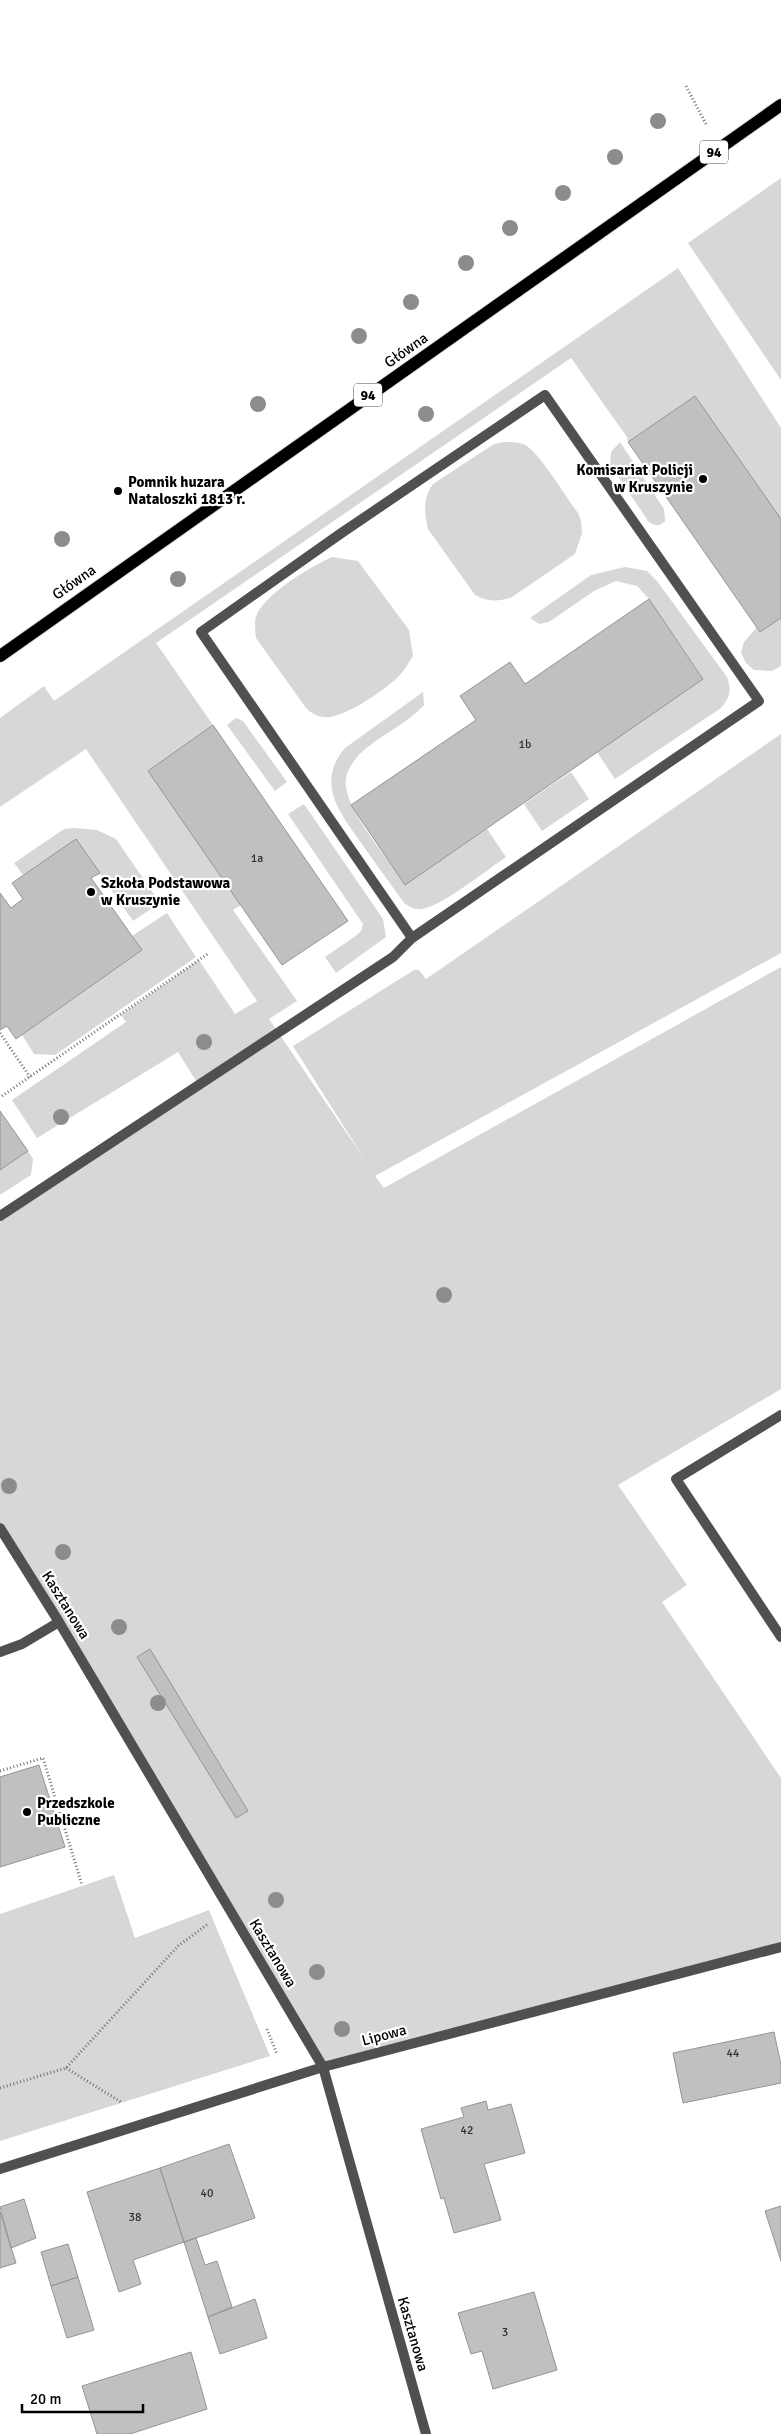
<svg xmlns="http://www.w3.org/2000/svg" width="781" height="2434" font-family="Signika,sans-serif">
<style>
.green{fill:#d7d7d7}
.building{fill:#c0c0c0;stroke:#949494}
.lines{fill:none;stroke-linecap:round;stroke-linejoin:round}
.primary-casing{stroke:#dbdbdb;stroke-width:14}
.path{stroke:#727272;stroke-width:3;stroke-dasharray:1 2.5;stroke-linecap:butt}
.lane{stroke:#505050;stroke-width:10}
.street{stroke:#505050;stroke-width:10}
.primary{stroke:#000;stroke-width:12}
.tree{fill:#8c8c8c}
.poi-dot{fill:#000;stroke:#fff;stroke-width:2}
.labels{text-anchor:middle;stroke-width:4.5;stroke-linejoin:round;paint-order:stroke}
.number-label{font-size:12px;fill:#303030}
.shield{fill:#fff;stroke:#4c4c4c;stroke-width:1}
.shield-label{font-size:14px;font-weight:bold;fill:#000}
.street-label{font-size:15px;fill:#000;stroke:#fff}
.poi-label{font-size:15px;font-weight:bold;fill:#000;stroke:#fff;text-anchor:start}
</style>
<rect width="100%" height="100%" fill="#fff"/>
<path class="green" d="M 781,178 L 781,380 L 688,243 Z
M 678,268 L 781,428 L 781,519 L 695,396 L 628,442 L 627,437 L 571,358 L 156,643 L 213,725 L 148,771 L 241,905 L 233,910 L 297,1001 L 269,1019 L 365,1160 L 293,1046 L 414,970 L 419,970 L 426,979 L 781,734 L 781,953 L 375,1176 L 384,1188 L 781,967 L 781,1389 L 618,1485 L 687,1585 L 662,1602 L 781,1778 L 781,1947 L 323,2067 L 0,1528 L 0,1216 L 199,1086 L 178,1052 L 37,1138 L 12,1100 L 126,1022 L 121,1015 L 199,960 L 235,1014 L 257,1001 L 86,749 L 0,807 L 0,718 L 44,686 L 54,701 Z
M 504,442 C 512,442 520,442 527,446 C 543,458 565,496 578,513 L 581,521 L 582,533 L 575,554 L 512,597 C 499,602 488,602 475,595 L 428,529 C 424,513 423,498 433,484 L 494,444 Z
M 620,442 L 664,509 L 665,521 C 659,527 656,526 649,522 L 610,465 L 611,452 Z
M 332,557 L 358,561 L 409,630 L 413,656 C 408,663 404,672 397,678 C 383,691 342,720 323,717 C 316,716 311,713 306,708 L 256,638 C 255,630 254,621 257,614 C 268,592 310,567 332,557 Z
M 625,567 L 647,571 L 657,581 L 727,677 C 732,691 730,697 721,708 L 615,779 L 597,752 L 703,678 L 649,599 L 637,586 L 616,581 L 594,591 L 549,622 L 539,624 L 530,618 L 591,575 Z
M 781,618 L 781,666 L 772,671 L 754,670 L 746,663 L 741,653 L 744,642 L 757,627 L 760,632 Z
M 423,692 L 424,705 C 407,724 382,734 363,751 C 353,760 344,773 346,787 C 349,813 389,861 405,884 L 487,829 L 506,857 C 487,870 442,906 422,909 C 415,910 410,907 404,903 C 391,884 377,866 364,847 C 342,815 314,785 345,748 Z
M 236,718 L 243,721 L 287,782 L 275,791 L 227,725 Z
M 571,772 L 589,799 L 542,831 L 524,804 Z
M 304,804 L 383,919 L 386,937 L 336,973 L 325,957 L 357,935 L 361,931 L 363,924 L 288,814 Z
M 74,828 L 97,830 L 116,839 L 160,903 L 133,921 L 76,840 L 23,875 L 14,863 L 64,829 Z
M 167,913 L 196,957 L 55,1055 L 34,1054 L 22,1035 L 142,950 L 132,936 Z
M 28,1151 L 33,1159 L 31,1175 L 0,1195 L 0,1170 Z
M 114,1875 L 135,1938 L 209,1910 L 270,2056 L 0,2141 L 0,1914 Z"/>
<path class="building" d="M 695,396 L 781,519 L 781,618 L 760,632 L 628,442 Z
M 649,599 L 703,679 L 405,885 L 351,805 L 476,720 L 460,696 L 510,662 L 525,684 Z
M 213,725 L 348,921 L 282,965 L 148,771 Z
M 76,839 L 100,873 L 91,878 L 142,950 L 16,1039 L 7,1026 L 0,1030 L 0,893 L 11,908 L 23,899 L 12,883 Z
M 0,1111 L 28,1151 L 0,1170 Z
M 150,1649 L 248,1811 L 236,1818 L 137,1657 Z
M 39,1765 L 65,1847 L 0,1867 L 0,1777 Z
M 774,2032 L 781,2065 L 781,2083 L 683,2103 L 673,2053 Z
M 486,2101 L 488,2110 L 511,2104 L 525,2153 L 484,2164 L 501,2220 L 454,2233 L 444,2198 L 441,2199 L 421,2129 L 464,2117 L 461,2108 Z
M 229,2144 L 255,2218 L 184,2242 L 160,2168 Z
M 160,2168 L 184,2242 L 133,2260 L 141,2284 L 119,2292 L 87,2192 Z
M 24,2199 L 36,2238 L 11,2248 L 0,2207 Z
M 781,2206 L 781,2261 L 765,2211 Z
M 0,2212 L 16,2263 L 0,2268 Z
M 196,2238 L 205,2265 L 217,2261 L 232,2307 L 208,2317 L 184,2242 Z
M 68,2244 L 78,2277 L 51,2286 L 41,2252 Z
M 78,2277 L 94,2330 L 67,2338 L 51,2286 Z
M 534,2292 L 557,2370 L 493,2389 L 482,2351 L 471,2354 L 458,2313 Z
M 255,2299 L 267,2338 L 220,2354 L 208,2317 Z
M 191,2352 L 207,2409 L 130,2434 L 97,2434 L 82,2386 Z"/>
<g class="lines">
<defs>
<path id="primary" d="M 0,656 L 781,105"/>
</defs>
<use href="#primary" class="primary-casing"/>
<path class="path" d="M 686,86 L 706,124
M 0,1033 L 30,1077
M 2,1096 L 209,953
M 0,1771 L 43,1758 L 82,1885
M 267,2029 L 277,2054
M 66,2068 L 121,2102
M 0,2088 L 66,2068 L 178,1946 L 208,1924"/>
<path class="lane" d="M 0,1216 L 393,957 L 412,938 L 759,701 L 545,395 L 340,534 L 201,632 L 412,938
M 781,1415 L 676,1479 L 781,1637"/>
<path class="street" d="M 0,1528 L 59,1622 L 323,2067 L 426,2434
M 0,1652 L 22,1644 L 59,1622
M 0,2169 L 323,2067 L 781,1947"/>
<use href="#primary" class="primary"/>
</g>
<g class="tree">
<circle cx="658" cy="121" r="8"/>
<circle cx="615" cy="157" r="8"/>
<circle cx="563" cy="193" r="8"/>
<circle cx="510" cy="228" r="8"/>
<circle cx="466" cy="263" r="8"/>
<circle cx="411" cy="302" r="8"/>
<circle cx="359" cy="336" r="8"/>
<circle cx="258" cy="404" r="8"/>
<circle cx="426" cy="414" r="8"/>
<circle cx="62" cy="539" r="8"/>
<circle cx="178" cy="579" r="8"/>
<circle cx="204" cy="1042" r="8"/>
<circle cx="61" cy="1117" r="8"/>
<circle cx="444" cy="1295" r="8"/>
<circle cx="9" cy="1486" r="8"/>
<circle cx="63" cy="1552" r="8"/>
<circle cx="119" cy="1627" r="8"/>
<circle cx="158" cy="1703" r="8"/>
<circle cx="276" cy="1900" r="8"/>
<circle cx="317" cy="1972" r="8"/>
<circle cx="342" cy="2029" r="8"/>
</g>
<g class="poi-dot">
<circle cx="703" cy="479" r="5"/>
<circle cx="118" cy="491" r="5"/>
<circle cx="91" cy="892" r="5"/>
<circle cx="27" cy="1812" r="5"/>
</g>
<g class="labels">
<g class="number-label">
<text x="525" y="748">1b</text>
<text x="257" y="862">1a</text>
<text x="733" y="2057">44</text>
<text x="467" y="2134">42</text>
<text x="207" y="2197">40</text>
<text x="135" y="2221">38</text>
<text x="505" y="2336">3</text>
</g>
<g class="shield">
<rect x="700" y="140.5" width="28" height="23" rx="4"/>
<rect x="354" y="383.5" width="28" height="23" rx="4"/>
</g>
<g class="shield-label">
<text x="714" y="157">94</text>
<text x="368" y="400">94</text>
</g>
<g class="street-label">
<text transform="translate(406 350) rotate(-35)" y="5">Główna</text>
<text transform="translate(74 582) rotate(-35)" y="5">Główna</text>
<text transform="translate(66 1605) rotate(58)" y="5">Kasztanowa</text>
<text transform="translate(273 1953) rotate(59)" y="5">Kasztanowa</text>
<text transform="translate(384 2035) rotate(-15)" y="5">Lipowa</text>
<text transform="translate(413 2334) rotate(74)" y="5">Kasztanowa</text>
</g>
<g class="poi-label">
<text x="693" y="475" text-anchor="end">Komisariat Policji<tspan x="693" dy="17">w Kruszynie</tspan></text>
<text x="128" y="487">Pomnik huzara<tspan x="128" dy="17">Nataloszki 1813 r.</tspan></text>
<text x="101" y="888">Szkoła Podstawowa<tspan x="101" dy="17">w Kruszynie</tspan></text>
<text x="37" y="1808">Przedszkole<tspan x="37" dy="17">Publiczne</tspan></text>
</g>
</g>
<path d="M22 2404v8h121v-8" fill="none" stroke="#000000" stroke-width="2.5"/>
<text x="30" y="2404" font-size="15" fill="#000000" stroke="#ffffff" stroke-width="4" paint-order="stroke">20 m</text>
</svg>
